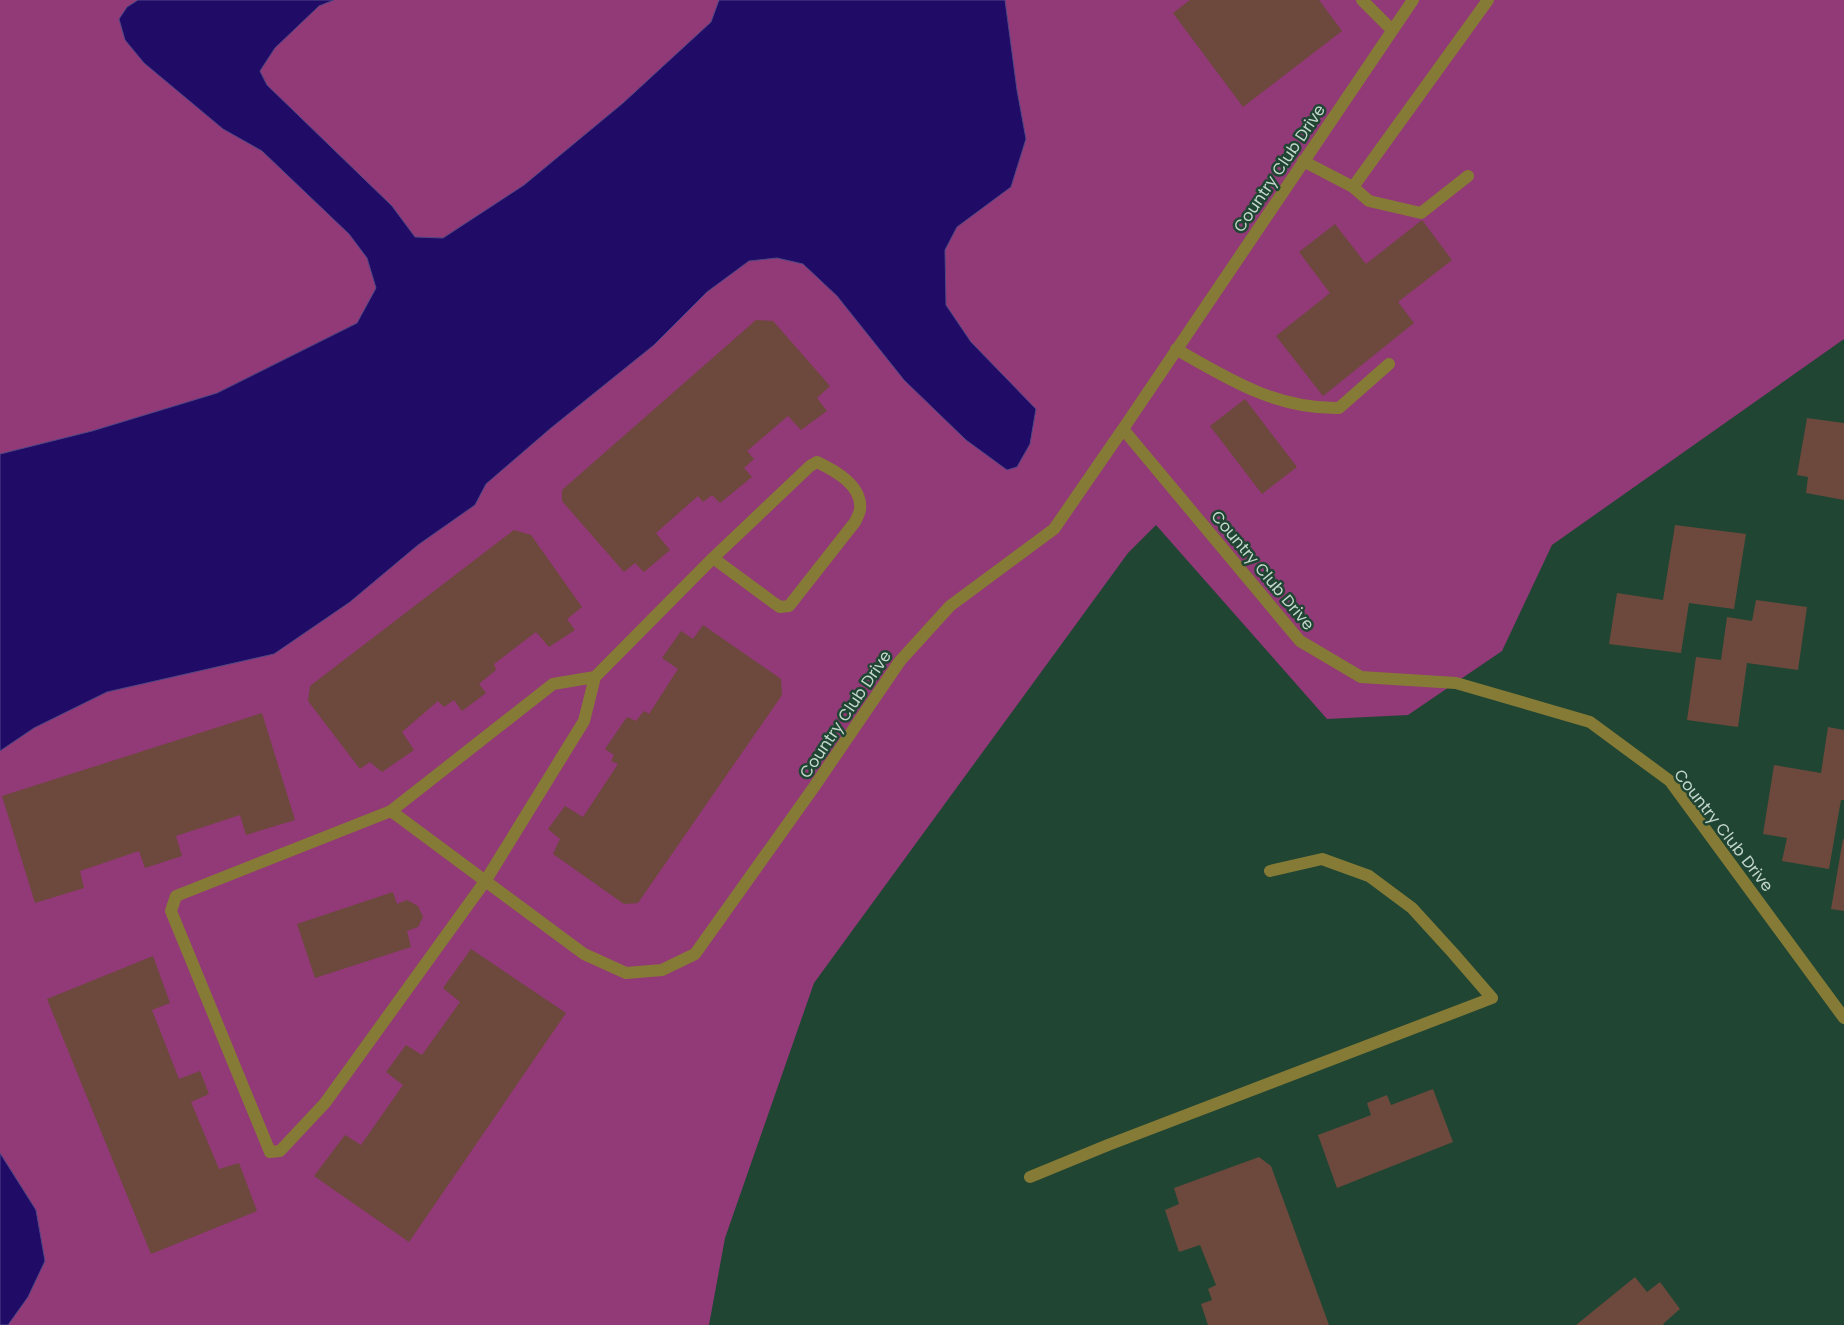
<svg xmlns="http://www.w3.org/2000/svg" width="1844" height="1325" font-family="Poppins,sans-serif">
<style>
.green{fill:#923977}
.water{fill:#200b66;stroke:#514885}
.building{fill:#6c493c}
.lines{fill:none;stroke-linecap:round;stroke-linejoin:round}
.minor{stroke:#867b36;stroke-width:12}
.labels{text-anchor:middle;stroke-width:5;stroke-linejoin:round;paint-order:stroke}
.street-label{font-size:16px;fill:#c3d7cc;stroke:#204533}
</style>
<rect width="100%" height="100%" fill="#204533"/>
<path class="green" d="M 0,0 L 1844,0 L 1844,339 L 1552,545 L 1502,651 L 1408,715 L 1327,719 L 1156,525 L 1128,553 L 814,983 L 725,1238 L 709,1325 L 0,1325 Z"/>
<path class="water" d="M 138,0 L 334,0 L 319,6 L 275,48 L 260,71 L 267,85 L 392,206 L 415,237 L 443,238 L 524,185 L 623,103 L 711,22 L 719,0 L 1005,0 L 1017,90 L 1026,139 L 1011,187 L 957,227 L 945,250 L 946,305 L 971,342 L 1036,409 L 1030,444 L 1017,467 L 1007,470 L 966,440 L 904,380 L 837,296 L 803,264 L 777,258 L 749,261 L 707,292 L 654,345 L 551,428 L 486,484 L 475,505 L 418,545 L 350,602 L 274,654 L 107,692 L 34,728 L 0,751 L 0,454 L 92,431 L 217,393 L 357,323 L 376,288 L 367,258 L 349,234 L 262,151 L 223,129 L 144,63 L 125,40 L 119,19 L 127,7 Z
M 0,1153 L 36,1210 L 45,1261 L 28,1297 L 8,1325 L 0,1325 Z"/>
<path class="building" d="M 1190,0 L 1319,0 L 1342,31 L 1243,107 L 1173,13 Z
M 1422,220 L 1452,260 L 1398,302 L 1414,323 L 1323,396 L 1276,336 L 1330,293 L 1299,252 L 1335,224 L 1366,264 Z
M 756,320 L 773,321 L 830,386 L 817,398 L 827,411 L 801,430 L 788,416 L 747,451 L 754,459 L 744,468 L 752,477 L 720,503 L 712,495 L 703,502 L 698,496 L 656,533 L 670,550 L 644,572 L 635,563 L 624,572 L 562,501 L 562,490 Z
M 1245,399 L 1297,467 L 1262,494 L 1210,426 Z
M 1807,418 L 1844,423 L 1844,500 L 1806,493 L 1808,477 L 1797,475 Z
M 1675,525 L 1746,534 L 1734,609 L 1689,603 L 1681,653 L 1609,644 L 1617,593 L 1663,600 Z
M 514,530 L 531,535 L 582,607 L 567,619 L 575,630 L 549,647 L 536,632 L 494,664 L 496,670 L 479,684 L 486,693 L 462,711 L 454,700 L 444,707 L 438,701 L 402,732 L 414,750 L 382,772 L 370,762 L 360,769 L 308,701 L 310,686 Z
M 1756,600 L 1807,607 L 1798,670 L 1747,663 L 1738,727 L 1687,720 L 1696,657 L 1721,660 L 1727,617 L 1752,621 Z
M 703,625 L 781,679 L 782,695 L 638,903 L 624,904 L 553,854 L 560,839 L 548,829 L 565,806 L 583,817 L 618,764 L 611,761 L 614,755 L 605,749 L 627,717 L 636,721 L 644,711 L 649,714 L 678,669 L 662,658 L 681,631 L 693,639 Z
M 262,713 L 295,820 L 246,835 L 240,815 L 176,836 L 182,856 L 145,868 L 139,851 L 80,871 L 84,888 L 35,903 L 2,796 Z
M 1828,727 L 1844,730 L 1844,800 L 1841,800 L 1829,869 L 1782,861 L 1787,838 L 1763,834 L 1774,765 L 1821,773 Z
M 1843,839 L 1844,839 L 1844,911 L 1831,909 Z
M 393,892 L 397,904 L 407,900 L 418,906 L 423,917 L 418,927 L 407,931 L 411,947 L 315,978 L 297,924 Z
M 471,949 L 566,1013 L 409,1242 L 314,1176 L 345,1135 L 361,1145 L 403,1085 L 386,1072 L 406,1045 L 422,1055 L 460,1002 L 443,988 Z
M 153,956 L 170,1003 L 152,1010 L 179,1079 L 200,1071 L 209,1094 L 191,1102 L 219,1169 L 239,1163 L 257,1211 L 151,1254 L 47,999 Z
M 1433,1089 L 1453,1142 L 1337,1188 L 1318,1135 L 1371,1115 L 1367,1103 L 1387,1095 L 1391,1105 Z
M 1259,1157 L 1271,1166 L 1329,1325 L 1208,1325 L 1201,1304 L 1212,1300 L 1208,1289 L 1216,1285 L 1200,1245 L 1179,1252 L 1165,1210 L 1179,1204 L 1174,1188 Z
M 1635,1277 L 1647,1292 L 1660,1282 L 1680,1309 L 1663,1324 L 1664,1325 L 1576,1325 Z"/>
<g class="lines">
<path class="minor" d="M 1362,0 L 1392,30
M 1413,0 L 1123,429 L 1300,641 L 1361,677 L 1456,683 L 1590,722 L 1670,781 L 1844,1018
M 1303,161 L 1353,187 L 1369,201 L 1421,213 L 1468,176
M 1353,187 L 1488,0
M 1176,349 C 1230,380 1276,409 1339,408 L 1389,364
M 595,677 L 584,721 L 486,880 L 325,1103 L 280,1151 L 270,1152 L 171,911 L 176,896 L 391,811 L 584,954 L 626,973 L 662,970 L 695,954 L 814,787 L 900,661 L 950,606 L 1054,529 L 1123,429
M 391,811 L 553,684 L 595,677 L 713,558 L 810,466 L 817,462 C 836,471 863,486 860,510 C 859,514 857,518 855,522 L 789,606 L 780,607 L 774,603 L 713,558
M 1030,1177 L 1108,1145 L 1492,998 L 1453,953 L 1412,908 L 1369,876 L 1322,859 L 1270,871"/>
</g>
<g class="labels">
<g class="street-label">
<text transform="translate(1279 168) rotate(-56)" y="6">Country Club Drive</text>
<text transform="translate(1263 570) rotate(50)" y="6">Country Club Drive</text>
<text transform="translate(845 714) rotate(-56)" y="6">Country Club Drive</text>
<text transform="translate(1724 830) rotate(52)" y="6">Country Club Drive</text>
</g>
</g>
</svg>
